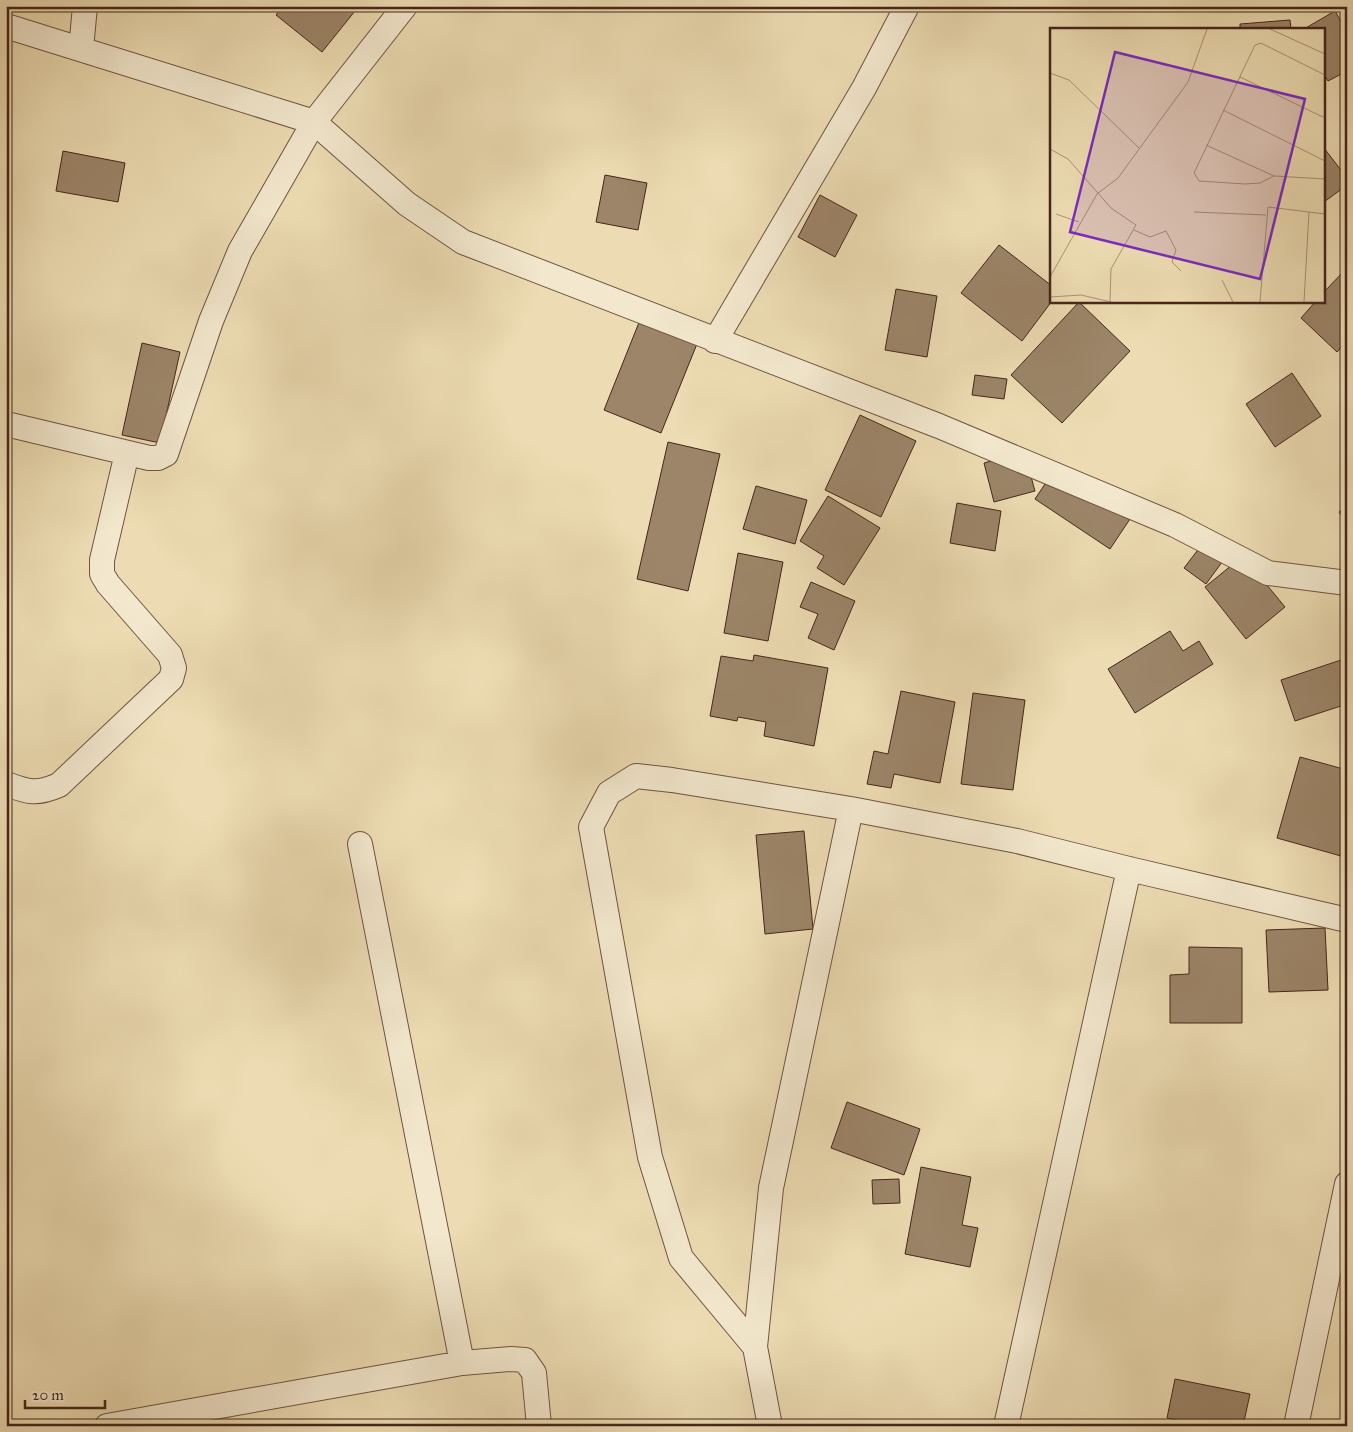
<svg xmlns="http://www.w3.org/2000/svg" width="1353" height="1432" font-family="'IM FELL Great Primer',serif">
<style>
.building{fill:#9c8569;stroke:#452619}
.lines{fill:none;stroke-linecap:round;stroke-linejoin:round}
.street-casing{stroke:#6f5440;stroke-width:26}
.street{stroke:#f3e8ce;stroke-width:24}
.inset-road{fill:none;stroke:#aa9375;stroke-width:1}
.view{fill:#7b2cbf;fill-opacity:0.15;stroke:#7b2cbf;stroke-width:2.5}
.inset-edge{fill:none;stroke:#452619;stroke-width:2.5}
</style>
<rect width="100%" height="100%" fill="#eddcb3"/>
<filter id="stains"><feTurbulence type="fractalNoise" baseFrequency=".004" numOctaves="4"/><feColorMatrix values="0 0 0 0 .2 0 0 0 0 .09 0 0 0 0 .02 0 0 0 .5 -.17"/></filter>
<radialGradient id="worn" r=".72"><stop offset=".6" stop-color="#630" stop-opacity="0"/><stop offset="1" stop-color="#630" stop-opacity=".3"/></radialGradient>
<path class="building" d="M 283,6 L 359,6 L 322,52 L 276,15 Z
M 1335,11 L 1347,32 L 1347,71 L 1328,81 L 1324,74 L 1324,29 L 1304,29 Z
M 1290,20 L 1291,29 L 1240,29 L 1240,24 Z
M 1324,148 L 1347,178 L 1347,185 L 1324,202 Z
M 63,151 L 125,163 L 118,202 L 56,191 Z
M 605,175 L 647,183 L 638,230 L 596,222 Z
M 820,195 L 857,215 L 835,257 L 798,237 Z
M 999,245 L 1052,286 L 1052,301 L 1022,341 L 961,293 Z
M 1345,270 L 1347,271 L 1347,341 L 1337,352 L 1301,318 L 1316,301 L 1324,301 L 1324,292 Z
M 896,289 L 937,296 L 927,357 L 885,350 Z
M 1079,302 L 1130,351 L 1062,423 L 1011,375 Z
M 646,305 L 703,329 L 661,433 L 604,410 Z
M 142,343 L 180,352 L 160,443 L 122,435 Z
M 1292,373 L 1321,416 L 1275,447 L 1246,404 Z
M 975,375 L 1007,379 L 1004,399 L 972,395 Z
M 860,415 L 916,441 L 881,517 L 825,490 Z
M 668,442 L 720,454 L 688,591 L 637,579 Z
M 1024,452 L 1035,491 L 994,502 L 984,463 Z
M 1059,463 L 1134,513 L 1110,549 L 1035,499 Z
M 756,486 L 807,500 L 795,544 L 743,529 Z
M 828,496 L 880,528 L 844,585 L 817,568 L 824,556 L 800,541 Z
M 957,503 L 1001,511 L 995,551 L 950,543 Z
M 1347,506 L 1347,523 L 1339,512 Z
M 1207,538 L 1228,554 L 1206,584 L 1184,568 Z
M 738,553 L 783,562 L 768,641 L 724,633 Z
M 1243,556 L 1285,607 L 1246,639 L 1205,587 Z
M 811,582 L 855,601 L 834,650 L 808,638 L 818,614 L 800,607 Z
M 1170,631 L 1183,651 L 1199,641 L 1213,664 L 1135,713 L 1108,669 Z
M 754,655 L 828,668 L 814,746 L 764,736 L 766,722 L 738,717 L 737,721 L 710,716 L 721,656 L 753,661 Z
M 1347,658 L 1347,704 L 1295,721 L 1281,680 Z
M 901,691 L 955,702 L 940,783 L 894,774 L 891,788 L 867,784 L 874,751 L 888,754 Z
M 973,693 L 1025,700 L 1013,790 L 961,784 Z
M 1300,757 L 1347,770 L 1347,834 L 1341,856 L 1277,838 Z
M 804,831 L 813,929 L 765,934 L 756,835 Z
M 1325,928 L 1328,990 L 1269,992 L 1266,930 Z
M 1189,947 L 1242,948 L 1242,1023 L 1170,1023 L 1170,975 L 1189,974 Z
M 847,1102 L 920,1129 L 904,1175 L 831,1148 Z
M 921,1167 L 971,1177 L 962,1225 L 978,1228 L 970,1267 L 905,1254 Z
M 899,1179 L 900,1203 L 873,1204 L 872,1180 Z
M 1175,1379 L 1250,1394 L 1243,1426 L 1204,1426 L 1167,1418 Z"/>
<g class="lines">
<defs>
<path id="street" d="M 6,26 L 314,122 L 407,204 L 463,242 L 939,426 L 1175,525 L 1268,573 L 1347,583
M 81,49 L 85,6
M 715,341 L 864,88 L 907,6
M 6,424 L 149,458 L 158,458 L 166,454 L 211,321 L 240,251 L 314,122 L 405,6
M 6,784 C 28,792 36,795 59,785 L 171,679 L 174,668 L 170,655 L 108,584 L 102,574 L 102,560 L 127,453
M 360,844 L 462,1363
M 755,1347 L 681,1258 L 650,1157 L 591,827 L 609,793 L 636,776 L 672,780 L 851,809 L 1017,841 L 1129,869 L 1347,920
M 107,1426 L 462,1363 L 511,1359 L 525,1360 L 534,1373 L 539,1426
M 770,1426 L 755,1347 L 771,1188 L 851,809
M 1006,1426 L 1129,869
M 1296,1426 L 1347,1184"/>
</defs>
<use href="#street" class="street-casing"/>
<use href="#street" class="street"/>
</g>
<g transform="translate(1050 28)">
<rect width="275" height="275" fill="#eddcb3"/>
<path class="inset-road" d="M 220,1 L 275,26M 0,45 L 19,52 L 89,120M 190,49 L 275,90M 173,82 L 275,133M 156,117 L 224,148 L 275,151M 0,121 L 18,131 L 61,180 L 86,197 L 61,241 L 60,274M 224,148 L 210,155 L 195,156 L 149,153 L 144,145 L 205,17 L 211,15 L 275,47M 144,184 L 216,187M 6,186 L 29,194M 84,202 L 100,209 L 116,203 L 126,222 L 122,234 L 131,243M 0,249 L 47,166 L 68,150 L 138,54 L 157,1M 172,252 L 183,274M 0,269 L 31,267 L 61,274M 210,274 L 218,179 L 275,186M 254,274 L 259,184"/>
<path class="view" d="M 65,24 L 255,71 L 210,251 L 20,204 Z"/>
<rect width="275" height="275" class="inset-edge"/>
</g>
<rect width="1353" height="1432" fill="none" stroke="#eddcb3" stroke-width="25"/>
<rect x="8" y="8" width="1338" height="1417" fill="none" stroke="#452619" stroke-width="2.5"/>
<rect x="12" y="12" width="1328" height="1407" fill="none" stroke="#452619"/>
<path d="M25 1400v8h80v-8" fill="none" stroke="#452619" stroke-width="2.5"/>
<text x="32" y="1400" font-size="15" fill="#452619" stroke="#f3e8ce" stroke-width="4" paint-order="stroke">20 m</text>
<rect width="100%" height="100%" filter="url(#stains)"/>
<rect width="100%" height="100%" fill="url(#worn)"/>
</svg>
